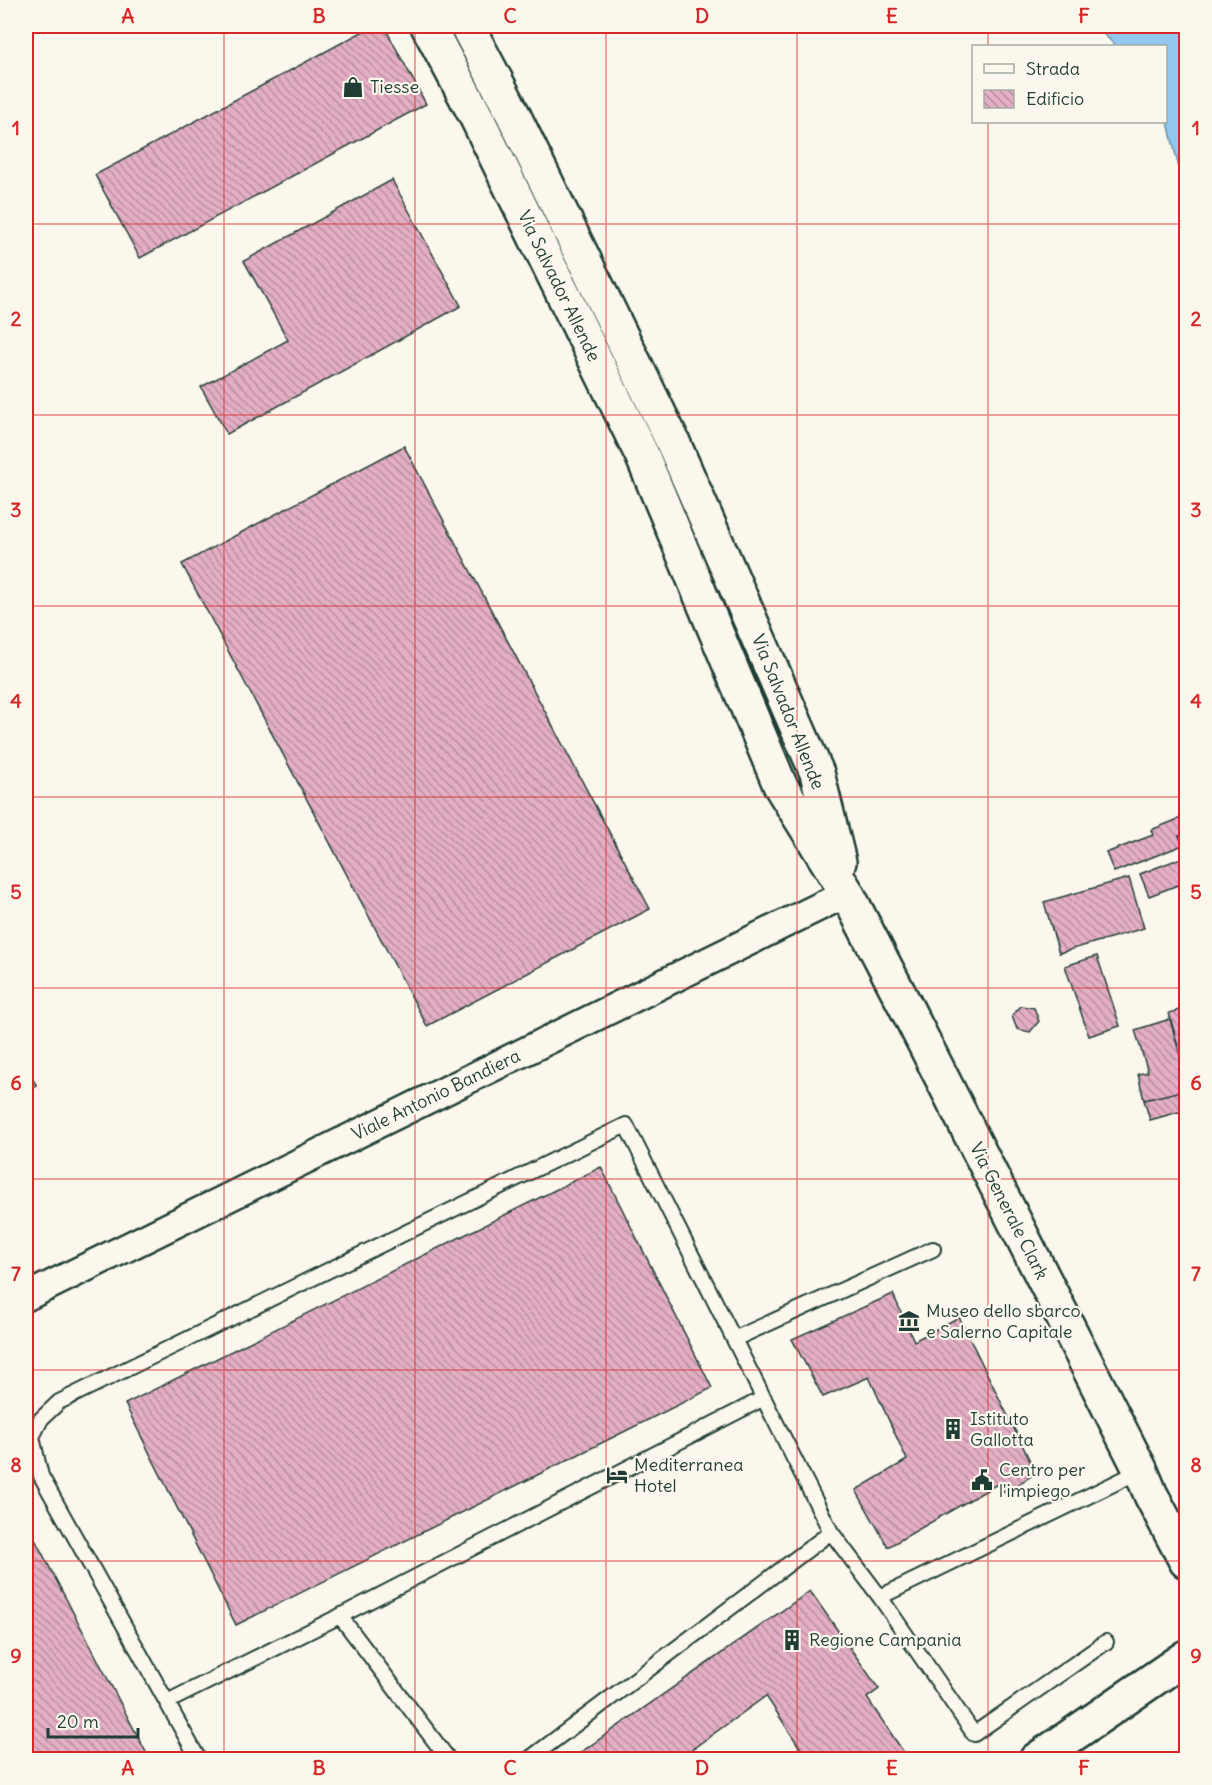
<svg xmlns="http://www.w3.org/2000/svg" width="1212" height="1785" font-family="Delius,sans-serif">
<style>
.water{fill:#92c7f0;stroke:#6490a5;stroke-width:1.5}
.building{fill:url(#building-back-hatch);stroke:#1f3d34;stroke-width:1.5}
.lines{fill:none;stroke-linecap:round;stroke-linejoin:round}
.service-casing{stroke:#1f3d34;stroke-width:18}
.minor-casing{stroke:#1f3d34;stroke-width:32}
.tertiary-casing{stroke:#1f3d34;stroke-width:38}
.secondary-casing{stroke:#1f3d34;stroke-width:38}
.service{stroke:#fbf7ec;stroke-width:14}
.minor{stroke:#fbf7ec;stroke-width:27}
.tertiary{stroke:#fbf7ec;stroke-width:33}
.secondary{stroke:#fbf7ec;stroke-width:33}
.grid{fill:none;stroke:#d62828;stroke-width:1.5;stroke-opacity:0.55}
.labels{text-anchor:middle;stroke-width:4.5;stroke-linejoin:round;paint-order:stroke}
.poi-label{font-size:18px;fill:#1f3d34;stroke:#fbf7ec;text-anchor:start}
.street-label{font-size:18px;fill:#1f3d34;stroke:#fbf7ec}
.neatline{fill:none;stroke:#d62828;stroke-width:2}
.grid-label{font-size:20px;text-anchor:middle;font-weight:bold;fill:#d62828}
</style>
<defs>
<pattern id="building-back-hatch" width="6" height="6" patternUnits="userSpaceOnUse" patternTransform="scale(1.5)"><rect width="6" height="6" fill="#e4aec4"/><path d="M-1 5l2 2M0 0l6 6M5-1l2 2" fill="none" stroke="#b88fa0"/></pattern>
</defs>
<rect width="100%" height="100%" fill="#fbf7ec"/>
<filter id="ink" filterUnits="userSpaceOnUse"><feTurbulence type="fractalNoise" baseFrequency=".0167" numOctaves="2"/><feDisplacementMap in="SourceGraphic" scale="12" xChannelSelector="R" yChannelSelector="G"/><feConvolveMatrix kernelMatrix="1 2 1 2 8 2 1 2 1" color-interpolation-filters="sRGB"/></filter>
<g filter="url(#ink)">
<path class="water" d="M 1095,26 L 1186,26 L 1186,198 L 1166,114 L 1166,46 L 1116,46 Z"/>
<path class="building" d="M 373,26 L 384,26 L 426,104 L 140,258 L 95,175 Z
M 392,180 L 461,306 L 227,434 L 201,387 L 288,340 L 244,261 Z
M 404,446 L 650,909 L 427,1026 L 182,564 Z
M 1186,816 L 1186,833 L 1179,836 L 1183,845 L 1114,872 L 1106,853 L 1153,835 L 1151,830 Z
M 1186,856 L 1186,882 L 1149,896 L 1140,874 Z
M 1129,878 L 1144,928 L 1059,953 L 1044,902 Z
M 1097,956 L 1120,1026 L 1089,1036 L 1065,966 Z
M 1021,1006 L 1034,1008 L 1039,1021 L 1030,1032 L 1017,1029 L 1012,1016 Z
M 1186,1008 L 1186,1077 L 1169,1013 Z
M 1170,1019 L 1186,1077 L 1186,1090 L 1144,1100 L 1138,1074 L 1148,1072 L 1135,1030 Z
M 26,1069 L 37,1086 L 26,1092 Z
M 1186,1090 L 1186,1110 L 1150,1120 L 1144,1100 Z
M 601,1167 L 712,1388 L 236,1625 L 125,1404 Z
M 893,1294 L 914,1341 L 959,1317 L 1036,1473 L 1005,1493 L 999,1483 L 888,1547 L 856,1490 L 907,1460 L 869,1377 L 823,1397 L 792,1339 Z
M 26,1522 L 150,1760 L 26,1760 Z
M 810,1591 L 879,1689 L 867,1698 L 909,1760 L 808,1760 L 766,1696 L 677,1760 L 570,1760 Z"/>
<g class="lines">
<defs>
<path id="service" d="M 734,1339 L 933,1249
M 880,1597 L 974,1734 L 1106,1642
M 167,1702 L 340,1616
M 199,1760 L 41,1476 L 32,1437 L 41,1419 L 59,1402 L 626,1125 L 831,1532 L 880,1597 L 1140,1471
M 449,1760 L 340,1616 L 764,1398
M 528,1760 L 831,1532"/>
<path id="minor" d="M 26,1297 L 847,893"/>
<path id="tertiary" d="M 1036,1760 L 1186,1657"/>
<path id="secondary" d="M 428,26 L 476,116 L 642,455 L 780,785 L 847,893 L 907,1009 L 1141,1471 L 1151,1495 L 1186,1561
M 467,26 L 507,102 L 672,440 L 817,773 L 839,862"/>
</defs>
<use href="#service" class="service-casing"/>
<use href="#minor" class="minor-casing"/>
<use href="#tertiary" class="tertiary-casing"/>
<use href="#secondary" class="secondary-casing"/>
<use href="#service" class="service"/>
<use href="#minor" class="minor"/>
<use href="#tertiary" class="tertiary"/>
<use href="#secondary" class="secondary"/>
</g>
</g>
<path class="grid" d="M 224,26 L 224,1760M 415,26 L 415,1760M 606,26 L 606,1760M 797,26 L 797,1760M 988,26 L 988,46M 988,122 L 988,1760M 26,224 L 1186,224M 26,415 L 1186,415M 26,606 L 1186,606M 26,797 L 1186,797M 26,988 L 1186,988M 26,1179 L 1186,1179M 26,1370 L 1186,1370M 26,1561 L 1186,1561"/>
<defs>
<symbol id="shop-bare" viewBox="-9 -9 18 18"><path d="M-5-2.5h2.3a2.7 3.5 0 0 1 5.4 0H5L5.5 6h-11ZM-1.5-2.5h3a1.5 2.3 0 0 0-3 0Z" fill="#1f3d34" stroke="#fbf7ec" stroke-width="2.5" paint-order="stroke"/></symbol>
<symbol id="museum-bare" viewBox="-9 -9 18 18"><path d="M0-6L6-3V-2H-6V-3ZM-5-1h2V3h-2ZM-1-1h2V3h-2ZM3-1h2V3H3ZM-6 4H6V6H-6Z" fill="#1f3d34" stroke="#fbf7ec" stroke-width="2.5" paint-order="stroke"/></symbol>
<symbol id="building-bare" viewBox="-9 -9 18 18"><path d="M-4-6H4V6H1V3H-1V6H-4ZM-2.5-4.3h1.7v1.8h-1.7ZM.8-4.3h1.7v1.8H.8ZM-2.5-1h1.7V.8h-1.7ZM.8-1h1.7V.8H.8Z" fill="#1f3d34" stroke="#fbf7ec" stroke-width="2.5" paint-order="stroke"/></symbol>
<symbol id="hotel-bare" viewBox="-9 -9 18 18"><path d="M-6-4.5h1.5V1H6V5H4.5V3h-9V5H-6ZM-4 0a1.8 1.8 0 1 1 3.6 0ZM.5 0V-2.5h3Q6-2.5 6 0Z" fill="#1f3d34" stroke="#fbf7ec" stroke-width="2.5" paint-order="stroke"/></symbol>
<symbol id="civic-bare" viewBox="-9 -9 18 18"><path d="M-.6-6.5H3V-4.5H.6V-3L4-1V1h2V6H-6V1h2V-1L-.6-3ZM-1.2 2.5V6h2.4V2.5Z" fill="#1f3d34" stroke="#fbf7ec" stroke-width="2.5" paint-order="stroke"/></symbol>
</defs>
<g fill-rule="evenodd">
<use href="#shop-bare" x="338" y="72" width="30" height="30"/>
<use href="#museum-bare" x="894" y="1306" width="30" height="30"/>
<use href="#building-bare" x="938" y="1414" width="30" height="30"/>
<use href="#hotel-bare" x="602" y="1460" width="30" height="30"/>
<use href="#civic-bare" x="967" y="1465" width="30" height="30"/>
<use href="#building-bare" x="777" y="1625" width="30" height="30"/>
</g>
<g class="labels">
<g class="poi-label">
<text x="370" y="93">Tiesse</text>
<text x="926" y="1317">Museo dello sbarco<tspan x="926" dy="21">e Salerno Capitale</tspan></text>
<text x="970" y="1425">Istituto<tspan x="970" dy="21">Gallotta</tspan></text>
<text x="634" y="1471">Mediterranea<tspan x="634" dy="21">Hotel</tspan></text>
<text x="999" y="1476">Centro per<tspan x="999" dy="21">l'impiego</tspan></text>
<text x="809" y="1646">Regione Campania</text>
</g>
<g class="street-label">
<text transform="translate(559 286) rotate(64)" y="6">Via Salvador Allende</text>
<text transform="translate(788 712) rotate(68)" y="6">Via Salvador Allende</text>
<text transform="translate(436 1095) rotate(-26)" y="6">Viale Antonio Bandiera</text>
<text transform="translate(1009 1211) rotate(63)" y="6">Via Generale Clark</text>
</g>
</g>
<rect width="1212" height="1785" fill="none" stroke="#fbf7ec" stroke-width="66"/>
<rect x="972" y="45" width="195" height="78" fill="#fbf7ec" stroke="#a3ada2" stroke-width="1.5"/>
<rect x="984" y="64" width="30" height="9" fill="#fbf7ec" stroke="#a3ada2" stroke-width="1.5"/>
<text x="1026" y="75" font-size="18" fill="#1f3d34">Strada</text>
<rect x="984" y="90" width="30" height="18" fill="url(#building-back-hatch)" stroke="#a3ada2" stroke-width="1.5"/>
<text x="1026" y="105" font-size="18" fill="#1f3d34">Edificio</text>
<path d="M48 1728v9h90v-9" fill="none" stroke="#1f3d34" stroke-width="3"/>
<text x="57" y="1728" font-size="18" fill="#1f3d34" stroke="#fbf7ec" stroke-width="4.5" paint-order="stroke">20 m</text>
<rect x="33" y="33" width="1146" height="1719" class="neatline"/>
<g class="grid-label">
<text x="128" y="23">A</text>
<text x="319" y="23">B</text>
<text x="510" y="23">C</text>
<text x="702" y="23">D</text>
<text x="892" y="23">E</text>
<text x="1084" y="23">F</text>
<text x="16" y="135">1</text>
<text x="1196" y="135">1</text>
<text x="16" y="326">2</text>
<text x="1196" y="326">2</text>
<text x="16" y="517">3</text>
<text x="1196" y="517">3</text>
<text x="16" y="708">4</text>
<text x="1196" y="708">4</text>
<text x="16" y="899">5</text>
<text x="1196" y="899">5</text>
<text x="16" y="1090">6</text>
<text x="1196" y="1090">6</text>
<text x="16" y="1281">7</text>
<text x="1196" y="1281">7</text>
<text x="16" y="1472">8</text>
<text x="1196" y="1472">8</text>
<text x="16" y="1663">9</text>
<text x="1196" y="1663">9</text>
<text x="128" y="1775">A</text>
<text x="319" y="1775">B</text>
<text x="510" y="1775">C</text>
<text x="702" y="1775">D</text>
<text x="892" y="1775">E</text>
<text x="1084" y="1775">F</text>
</g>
</svg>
